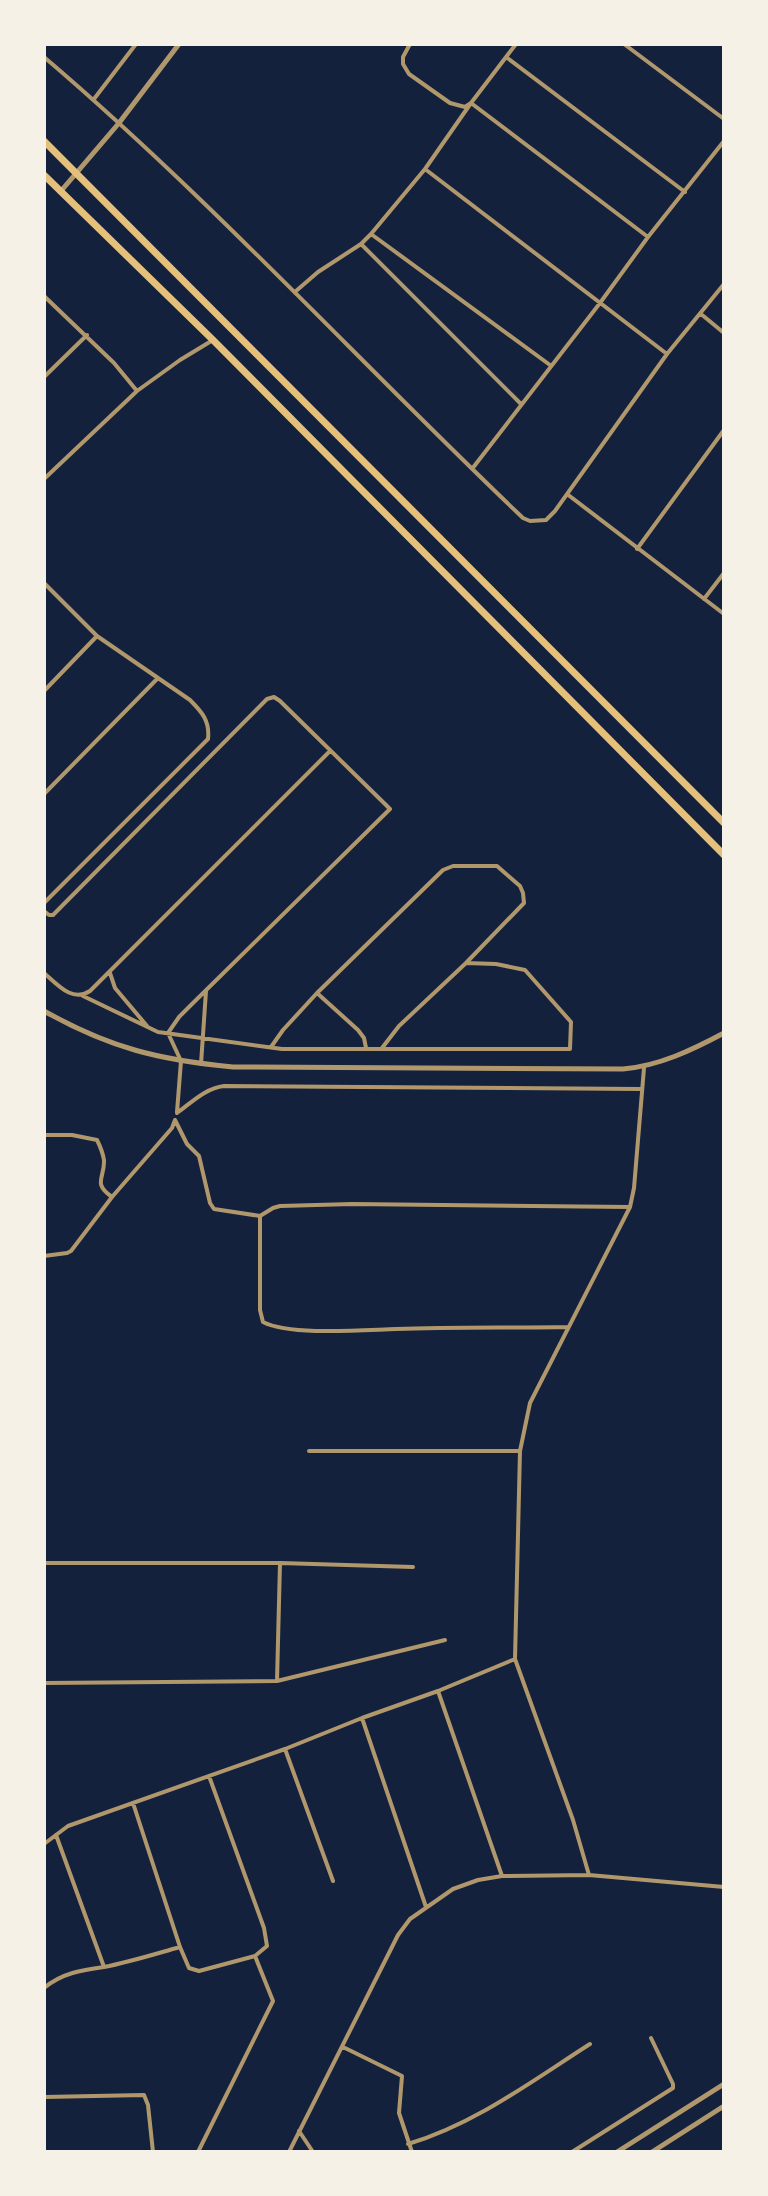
<svg xmlns="http://www.w3.org/2000/svg" width="768" height="2196" font-family="Rubik,sans-serif">
<style>
.lines{fill:none;stroke-linecap:round;stroke-linejoin:round}
.minor{stroke:#b1986c;stroke-width:4}
.tertiary{stroke:#b1986c;stroke-width:5}
.primary{stroke:#e5c07b;stroke-width:7}
</style>
<rect width="100%" height="100%" fill="#14213d"/>
<g class="lines">
<path class="minor" d="M 410,44 L 403,57 L 403,64 L 409,74 L 450,103 L 465,107 L 471,103 L 648,237
M 624,44 L 724,119
M 44,45 L 45,44
M 44,57 C 213,201 362,365 523,518 L 530,521 L 546,520 L 555,511 L 667,354 L 724,284
M 506,57 L 685,192
M 94,99 L 136,44
M 425,169 L 667,354
M 371,234 L 550,365
M 361,244 L 521,404
M 296,291 L 318,272 L 361,244 L 371,234 L 425,169 L 471,103 L 516,44
M 44,296 L 114,363 L 137,391
M 701,314 L 724,333
M 44,377 L 87,335
M 472,469 L 600,303 L 648,237 L 724,141
M 44,479 L 137,391 L 180,360 L 213,340
M 567,494 L 724,614
M 637,549 L 724,430
M 44,583 L 97,636 L 190,700 C 202,712 210,721 208,739 L 44,903
M 704,599 L 724,573
M 44,691 L 97,636
M 44,794 L 158,678
M 44,911 L 49,915 L 53,915 L 267,699 L 274,697 L 280,701 L 386,805 L 390,809 L 191,1005 L 179,1017 L 168,1033
M 44,973 C 57,984 72,1003 90,991 L 330,751
M 110,973 L 115,988 L 147,1026
M 317,993 L 358,1030 L 364,1038 L 366,1048
M 83,996 L 158,1032 L 282,1049 L 570,1049 L 571,1022 L 525,970 L 496,964 L 466,963
M 168,1033 L 181,1061 L 177,1112
M 271,1047 L 283,1030 L 317,993 L 443,870 L 453,866 L 497,866 L 520,886 L 523,893 L 524,903 L 466,963 L 399,1026 L 382,1048
M 201,1064 L 206,991
M 177,1113 C 192,1102 206,1088 224,1086 L 641,1089
M 175,1120 L 187,1144 L 199,1156 L 210,1203 L 214,1209 L 260,1216 L 273,1208 L 280,1206 L 352,1204 L 630,1207
M 44,1135 L 72,1135 L 97,1140 C 100,1146 103,1154 104,1160 C 105,1178 92,1183 112,1197
M 260,1216 L 260,1310 L 263,1322 C 290,1336 363,1330 396,1329 C 453,1327 511,1328 568,1327
M 44,1256 L 67,1253 L 71,1251 L 112,1197 L 172,1128 L 175,1120
M 309,1451 L 519,1451
M 44,1563 L 280,1563 L 413,1567
M 277,1681 L 280,1563
M 44,1683 L 277,1681 L 445,1640
M 438,1691 L 502,1876
M 362,1718 L 426,1907
M 285,1749 L 333,1881
M 133,1803 L 180,1947 L 189,1968 L 199,1971 L 255,1956 L 267,1946 L 264,1928 L 209,1776
M 56,1835 L 104,1967
M 44,1844 L 68,1826 L 285,1749 L 362,1718 L 438,1691 L 515,1659
M 589,1875 L 573,1820 L 515,1659 L 520,1451 L 530,1403 L 630,1207 L 634,1188 L 644,1068
M 44,1988 C 62,1973 82,1970 104,1967 C 130,1962 155,1954 180,1947
M 343,2047 L 402,2076 L 399,2113 L 412,2152
M 44,2097 L 144,2095 L 148,2105 L 153,2152
M 299,2131 L 313,2152
M 408,2144 C 475,2124 532,2081 590,2044
M 198,2152 L 273,2001 L 255,1956
M 289,2152 L 398,1935 L 410,1919 L 453,1889 L 478,1880 L 502,1876 L 589,1875 L 724,1887
M 572,2152 L 673,2088 L 673,2084 L 651,2038"/>
<path class="tertiary" d="M 61,191 L 119,123 L 179,44
M 44,1011 C 110,1048 159,1060 233,1067 L 623,1069 C 659,1066 692,1050 724,1033
M 617,2152 L 724,2084
M 652,2152 L 724,2106"/>
<path class="primary" d="M 44,141 L 724,823
M 44,175 L 213,340 L 724,855"/>
</g>
<rect width="768" height="2196" fill="none" stroke="#f6f1e7" stroke-width="92"/>
</svg>
